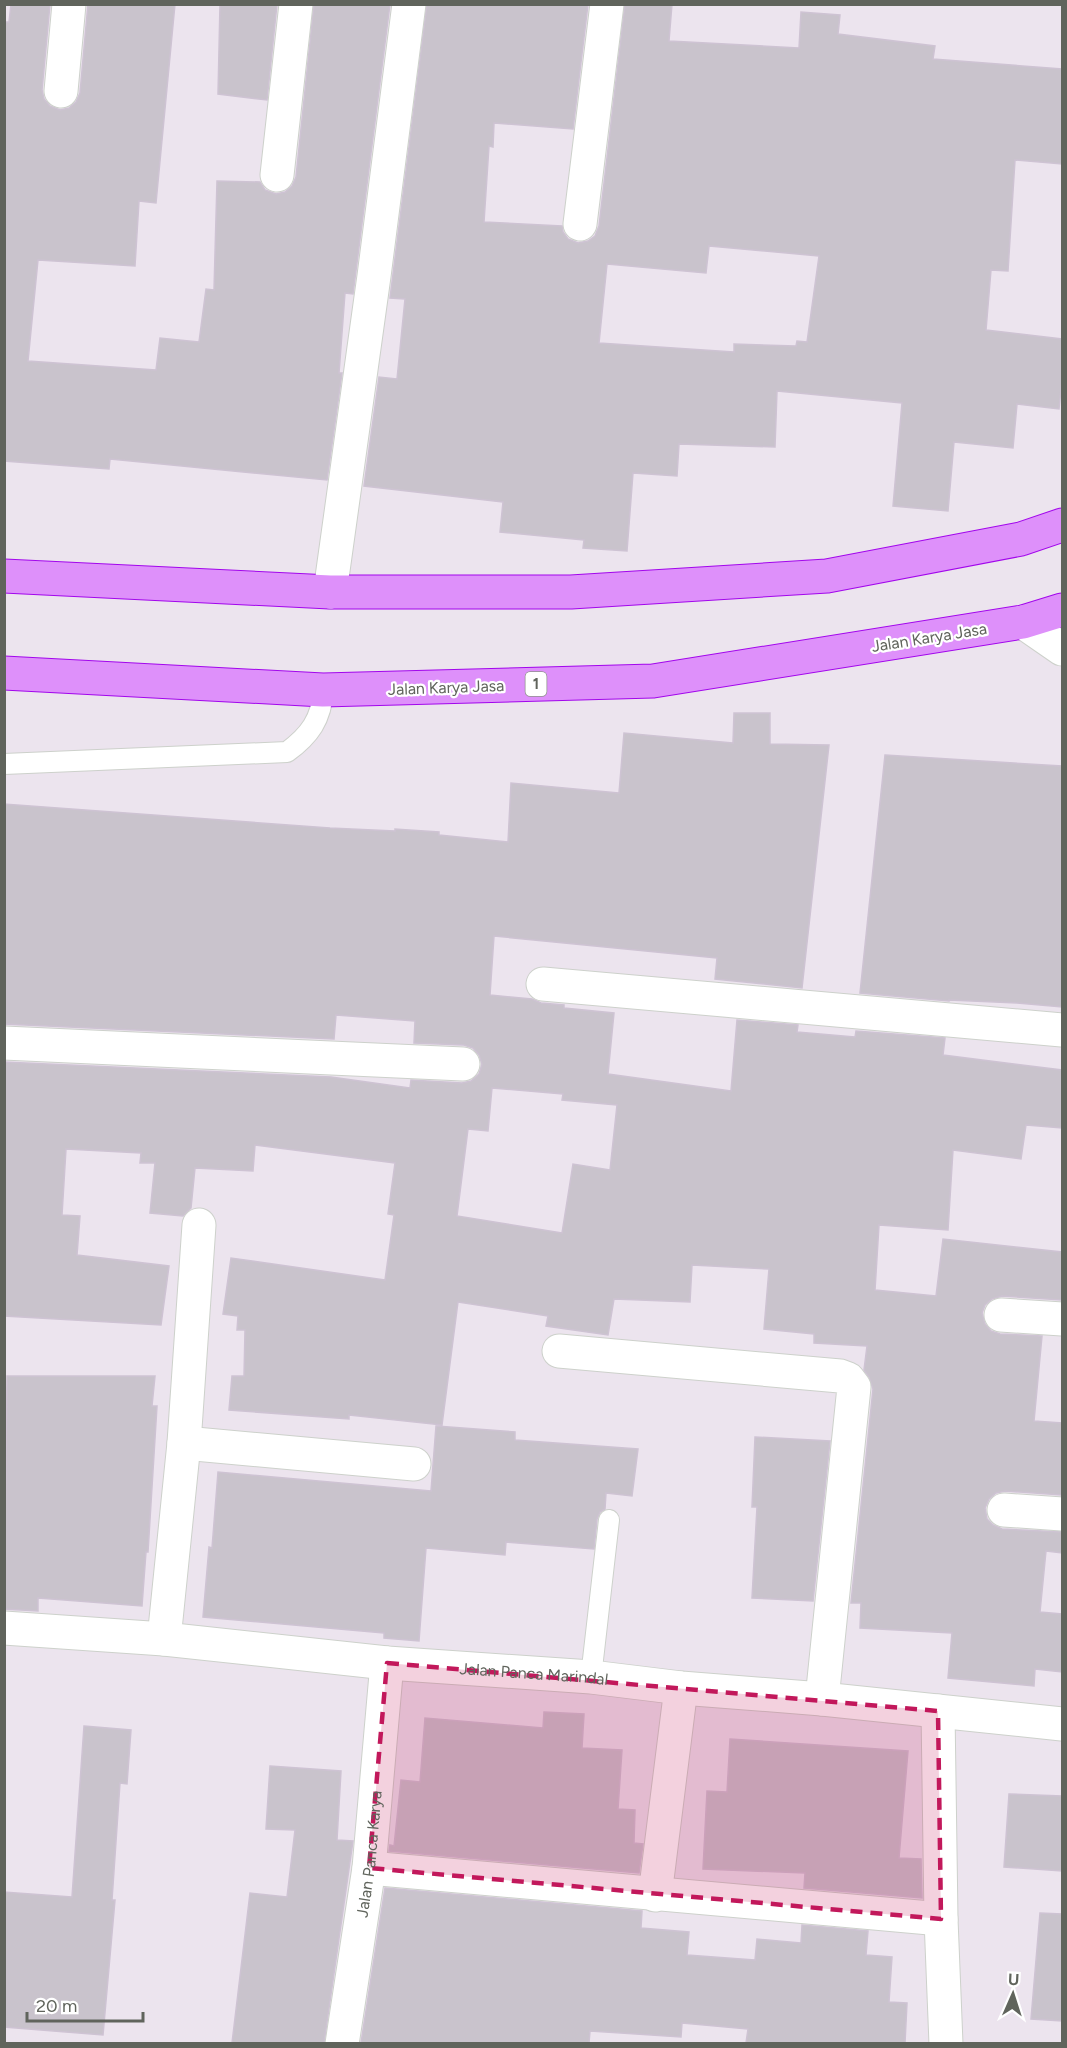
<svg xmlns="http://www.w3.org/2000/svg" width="1067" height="2048" font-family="Figtree,sans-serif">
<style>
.building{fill:#c9c3cc;stroke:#cec3d3;stroke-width:1.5;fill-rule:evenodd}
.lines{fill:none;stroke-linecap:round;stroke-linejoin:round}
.lane-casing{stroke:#cdd1cb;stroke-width:22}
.street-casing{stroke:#cdd1cb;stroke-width:35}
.highway-casing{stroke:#a206ec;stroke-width:35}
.lane{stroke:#fff;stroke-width:20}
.street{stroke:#fff;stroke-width:33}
.highway{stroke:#de90fa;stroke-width:33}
.marked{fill:#c2185b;fill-opacity:0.2;stroke:#c2185b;stroke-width:4.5;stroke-dasharray:12 8;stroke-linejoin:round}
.labels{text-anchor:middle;stroke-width:4.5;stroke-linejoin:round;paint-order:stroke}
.shield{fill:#fff;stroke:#90928d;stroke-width:1.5}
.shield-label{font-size:15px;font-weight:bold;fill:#60645c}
.street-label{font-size:16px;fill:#60645c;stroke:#fff}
</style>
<rect width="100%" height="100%" fill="#ece4ee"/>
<path class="building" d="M 11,4 L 50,4 L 42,90 L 44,99 L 50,106 L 60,110 L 69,108 L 76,102 L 80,93 L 88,4 L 175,4 L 156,203 L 139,201 L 135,266 L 38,260 L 28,361 L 156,370 L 160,338 L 199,342 L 206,289 L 214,290 L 217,181 L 260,182 L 265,190 L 276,194 L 285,192 L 292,186 L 296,177 L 314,4 L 390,4 L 353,294 L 345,293 L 339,373 L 342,373 L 327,480 L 110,459 L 109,469 L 4,461 L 4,22 L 9,22 Z
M 220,4 L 277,4 L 267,100 L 218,94 Z
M 427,4 L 588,4 L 573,129 L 494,123 L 493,147 L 489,146 L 484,222 L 562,226 L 563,232 L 568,239 L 578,243 L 588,241 L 595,236 L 599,226 L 625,4 L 672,4 L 669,41 L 799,48 L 801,12 L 840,15 L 838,34 L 935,46 L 933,59 L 1062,69 L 1062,164 L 1015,160 L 1008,271 L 991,270 L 986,330 L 1062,339 L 1062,380 L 1059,409 L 1017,404 L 1013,448 L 954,442 L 948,511 L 893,506 L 902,403 L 777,391 L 775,447 L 679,444 L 677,476 L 633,473 L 627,551 L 583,548 L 584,540 L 500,532 L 503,502 L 364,486 L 379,377 L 397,379 L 405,299 L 390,298 ZM 709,246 L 819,256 L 807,342 L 797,341 L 796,346 L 734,344 L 734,352 L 599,343 L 607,264 L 706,273 Z
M 734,713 L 770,713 L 770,744 L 829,745 L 802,988 L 715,979 L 717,958 L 494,936 L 490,995 L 532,999 L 541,1003 L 564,1005 L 564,1008 L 614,1013 L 608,1074 L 731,1091 L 737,1020 L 798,1025 L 797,1032 L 855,1037 L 856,1031 L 945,1038 L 943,1055 L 1062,1070 L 1062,1128 L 1026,1125 L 1021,1159 L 953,1150 L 948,1230 L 879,1225 L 875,1290 L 936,1296 L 943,1239 L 1062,1252 L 1062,1300 L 1002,1296 L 992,1299 L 985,1305 L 982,1313 L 985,1324 L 991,1331 L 1000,1334 L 1042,1336 L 1034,1421 L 1062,1423 L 1062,1495 L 1005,1491 L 996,1493 L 989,1499 L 985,1508 L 987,1519 L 993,1525 L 1002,1529 L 1062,1532 L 1062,1553 L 1046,1551 L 1040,1612 L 1062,1614 L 1062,1672 L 1035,1669 L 1034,1686 L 948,1678 L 952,1633 L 860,1628 L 861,1603 L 851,1603 L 873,1389 L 869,1377 L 864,1370 L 867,1346 L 814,1343 L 814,1334 L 764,1329 L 769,1269 L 692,1265 L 690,1302 L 614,1299 L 608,1335 L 546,1326 L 548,1316 L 458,1302 L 442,1425 L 349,1415 L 349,1419 L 229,1410 L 232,1376 L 244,1376 L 245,1330 L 237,1330 L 238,1316 L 223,1314 L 231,1258 L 385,1280 L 394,1215 L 388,1214 L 395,1163 L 255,1145 L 253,1171 L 195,1168 L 191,1208 L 183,1216 L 150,1213 L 155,1163 L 140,1163 L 141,1153 L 66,1149 L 62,1215 L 80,1216 L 77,1255 L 169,1266 L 161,1325 L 4,1316 L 4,1062 L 331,1077 L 410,1088 L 411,1080 L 462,1083 L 471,1081 L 479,1074 L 482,1064 L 479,1055 L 473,1048 L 464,1045 L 414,1043 L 415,1021 L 336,1015 L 334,1039 L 4,1024 L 4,804 L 330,828 L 395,831 L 395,829 L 439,832 L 439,835 L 508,842 L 511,783 L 619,793 L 624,733 L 733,743 ZM 492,1088 L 563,1094 L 562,1100 L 617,1105 L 610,1170 L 573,1164 L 562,1233 L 457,1216 L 468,1129 L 488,1131 Z
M 885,755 L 1062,766 L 1062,1007 L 1017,1003 L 949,1000 L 949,1001 L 860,993 Z
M 7,1376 L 155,1376 L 152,1406 L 157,1406 L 148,1552 L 146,1552 L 142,1606 L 38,1598 L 38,1611 L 4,1609 Z
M 436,1426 L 515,1432 L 515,1440 L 638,1449 L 632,1496 L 606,1493 L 605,1509 L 600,1512 L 597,1519 L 594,1549 L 506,1542 L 505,1555 L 426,1548 L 419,1641 L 384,1638 L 384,1633 L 203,1617 L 209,1547 L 212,1548 L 218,1472 L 431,1491 Z
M 755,1437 L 830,1441 L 813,1601 L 752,1598 L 757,1507 L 752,1507 Z
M 544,1712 L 584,1714 L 582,1748 L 622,1750 L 618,1809 L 635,1810 L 634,1843 L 643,1844 L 639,1873 L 389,1851 L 390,1845 L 394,1846 L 401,1780 L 420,1782 L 425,1718 L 543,1728 Z
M 84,1726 L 131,1730 L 127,1784 L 120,1783 L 112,1900 L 115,1900 L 103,2035 L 4,2027 L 4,1892 L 72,1897 Z
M 730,1739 L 908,1751 L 899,1858 L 921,1859 L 922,1898 L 804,1888 L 805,1873 L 703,1869 L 707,1791 L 727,1792 Z
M 270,1766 L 341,1771 L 337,1840 L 353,1841 L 324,2043 L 232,2043 L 250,1893 L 287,1897 L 295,1830 L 266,1829 Z
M 1009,1794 L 1062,1796 L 1062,1871 L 1004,1867 Z
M 385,1888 L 642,1911 L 641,1928 L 689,1932 L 687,1955 L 755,1960 L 757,1939 L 801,1943 L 802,1925 L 868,1931 L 866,1955 L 892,1957 L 889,2002 L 907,2003 L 905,2043 L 746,2043 L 748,2029 L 682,2023 L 681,2037 L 590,2031 L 589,2043 L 361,2043 Z
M 1040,1913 L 1062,1914 L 1062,2021 L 1031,2019 Z"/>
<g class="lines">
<defs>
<path id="lane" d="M 4,764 L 287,752 C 309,736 322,719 323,690
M 591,1677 L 609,1520"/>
<g id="street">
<path d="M 61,91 L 69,4"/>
<path d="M 277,175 L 296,4"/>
<path d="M 580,224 L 607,4"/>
<path d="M 330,592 L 374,276 L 409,4"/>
<path d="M 1023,622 L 1062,649"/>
<path d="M 543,984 L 1062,1030"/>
<path d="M 4,1043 L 463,1064"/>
<path d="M 1001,1315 L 1062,1319"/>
<path d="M 559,1351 L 840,1376 L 848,1379 L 854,1387 L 822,1699"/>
<path d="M 184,1443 L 414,1464"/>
<path d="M 1004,1510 L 1062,1514"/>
<path id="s1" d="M 4,1628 L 164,1639 L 387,1663 L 591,1677 L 681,1688 L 822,1699 L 1062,1724"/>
<path d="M 164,1639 L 184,1443 L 199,1225"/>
<path d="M 938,1711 L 941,1919 L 946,2044"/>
<path d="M 369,1868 L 941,1919"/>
<path d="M 655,1895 L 681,1688"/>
<path id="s2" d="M 342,2044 L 369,1868 L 387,1663"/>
</g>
<path id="highway" d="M 4,576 L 330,592 L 571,592 L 827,576 L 1021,539 L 1062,525
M 4,673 L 323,690 L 653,681 L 1023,622 L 1062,610"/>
</defs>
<use href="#lane" class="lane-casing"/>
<use href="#street" class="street-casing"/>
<use href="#highway" class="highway-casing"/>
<use href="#lane" class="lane"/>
<use href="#street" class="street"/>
<use href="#highway" class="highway"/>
</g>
<path class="marked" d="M 387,1663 L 938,1711 L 941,1919 L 369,1868 Z"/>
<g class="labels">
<rect class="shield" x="525.5" y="672" width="21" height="24" rx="4.5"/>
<g class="shield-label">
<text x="536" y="689">1</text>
</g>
<g class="street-label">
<text transform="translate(929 637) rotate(-9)" y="6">Jalan Karya Jasa</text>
<text transform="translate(446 687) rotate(-2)" y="6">Jalan Karya Jasa</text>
<text dy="6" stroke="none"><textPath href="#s1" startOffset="532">Jalan Panca Marindal</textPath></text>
<text dy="6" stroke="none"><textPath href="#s2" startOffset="192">Jalan Panca Karya</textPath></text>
</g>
</g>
<rect width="1067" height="2048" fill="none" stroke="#60645c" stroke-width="12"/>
<g transform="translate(1013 1994) rotate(3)" stroke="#ffffff" stroke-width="4.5" paint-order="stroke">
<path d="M0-4.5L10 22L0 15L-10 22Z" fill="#60645c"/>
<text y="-9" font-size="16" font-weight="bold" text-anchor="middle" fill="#60645c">U</text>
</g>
<path d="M27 2012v9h116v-9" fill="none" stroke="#60645c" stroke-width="3"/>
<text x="36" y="2012" font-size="18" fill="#60645c" stroke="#ffffff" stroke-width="4.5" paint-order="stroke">20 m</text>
</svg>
